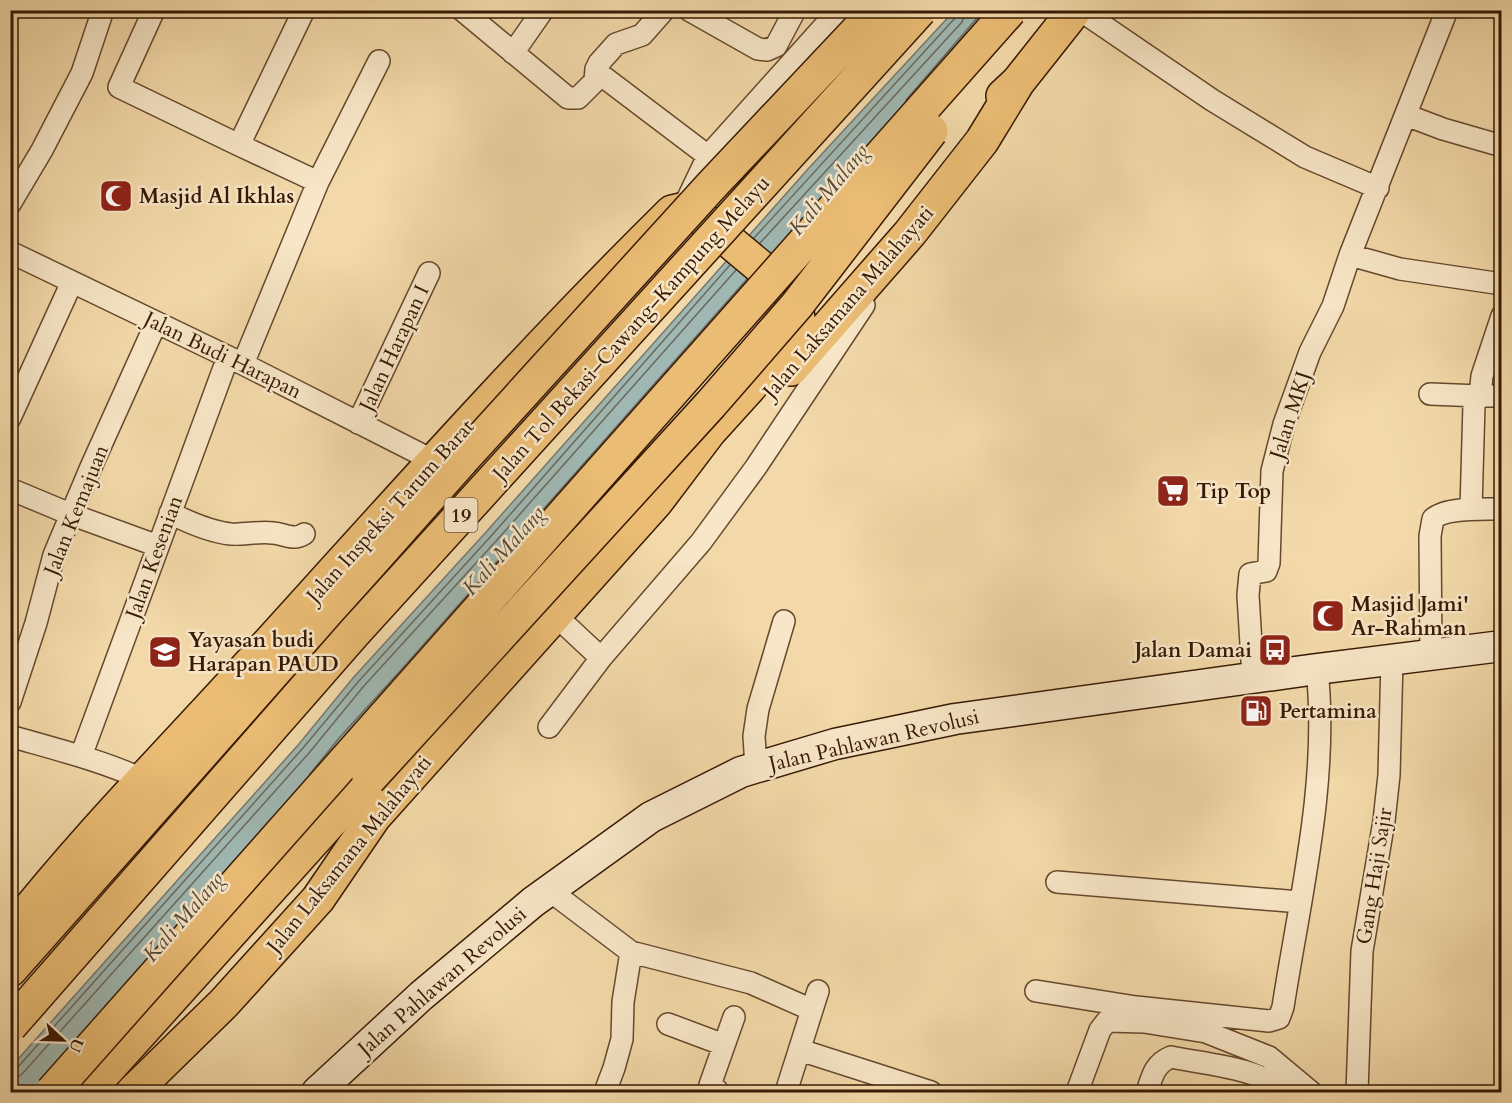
<svg xmlns="http://www.w3.org/2000/svg" width="1512" height="1103" font-family="Cardo,serif">
<style>
.water{fill:#9fb8b3;stroke:#75786d;stroke-width:1.5}
.lines{fill:none;stroke-linecap:round;stroke-linejoin:round}
.shore{stroke:#6b685c;stroke-width:1.5}
.minor-casing{stroke:#66492d;stroke-width:24}
.secondary-casing{stroke:#371904;stroke-width:33}
.primary-casing{stroke:#371904;stroke-width:36}
.motorway-casing{stroke:#371904;stroke-width:36}
.minor{stroke:#f7e6c7;stroke-width:21}
.secondary{stroke:#f7e6c7;stroke-width:30}
.primary{stroke:#eabc74;stroke-width:33}
.motorway{stroke:#eabc74;stroke-width:33}
.motorway-bridge-casing{stroke:#371904;stroke-width:36;stroke-linecap:butt}
.motorway-bridge{stroke:#eabc74;stroke-width:33}
.labels{text-anchor:middle;stroke-width:5;stroke-linejoin:round;paint-order:stroke}
.shield{fill:#f7e6c7;stroke:#71563e;stroke-width:1.5}
.shield-label{font-size:20px;font-weight:bold;fill:#371904}
.poi-label{font-size:21px;font-weight:bold;fill:#371904;stroke:#f7e6c7;text-anchor:start}
.street-label{font-size:21px;fill:#371904;stroke:#f7e6c7}
.water-label{font-size:22px;font-style:italic;fill:#564939;stroke:#f7e6c7}
</style>
<rect width="100%" height="100%" fill="#f3d9a9"/>
<filter id="stains"><feTurbulence type="fractalNoise" baseFrequency=".00333" numOctaves="4"/><feColorMatrix values="0 0 0 0 .2 0 0 0 0 .09 0 0 0 0 .02 0 0 0 .5 -.17"/></filter>
<radialGradient id="worn" r=".72"><stop offset=".6" stop-color="#630" stop-opacity="0"/><stop offset="1" stop-color="#630" stop-opacity=".3"/></radialGradient>
<path class="water" d="M 954,11 L 1002,11 L 52,1092 L 11,1092 L 11,1067 L 299,744 L 353,678 L 487,531 L 808,169 Z"/>
<g class="lines">
<path class="shore" d="M 906,100 L 984,10
M 754,238 L 956,17 L 958,10
M 760,243 L 962,22 L 966,10
M 310,774 L 339,738 L 402,669 L 747,279
M 10,1070 L 17,1068 L 303,748 L 358,682 L 492,535 L 730,265
M 10,1078 L 18,1077 L 23,1073 L 309,753 L 363,687 L 497,540 L 736,270"/>
<defs>
<path id="minor" d="M 154,10 L 119,87 L 239,145
M 462,10 L 568,98 L 578,98 L 598,78 L 605,78 L 708,156
M 689,10 L 758,49 L 767,50 L 776,46 L 795,10
M 1080,10 L 1212,100 L 1305,157 L 1378,188
M 513,53 L 543,10
M 595,80 L 596,69 L 599,63 L 616,44 L 642,35 L 664,10
M 1406,115 L 1443,129 L 1502,146
M 318,182 L 379,61
M 687,200 L 708,156 L 839,10
M 10,204 L 42,150 L 82,73 L 103,10
M 10,252 L 243,364 L 434,461
M 1350,255 L 1400,269 L 1502,284
M 243,364 L 318,182 L 239,145 L 304,10
M 1430,394 L 1480,396 L 1482,376 L 1502,316
M 10,418 L 72,282
M 358,423 L 429,273
M 10,489 L 70,514 L 158,546
M 1471,509 L 1474,404 L 1480,396 L 1502,396
M 170,513 C 188,522 211,532 231,534 C 245,535 259,531 273,533 C 285,534 293,541 304,534
M 555,615 L 601,658
M 1431,656 L 1430,536 L 1433,519 C 1445,507 1484,509 1502,509
M 1253,677 L 1248,595 L 1250,574 L 1266,571 L 1269,563 L 1272,471 L 1284,424 L 1310,352 L 1333,306 L 1350,255 L 1447,10
M 10,702 L 36,623 L 54,555 L 91,467 L 156,323
M 549,727 L 601,658 L 701,542 L 756,467 L 864,305
M 10,736 C 55,749 100,760 142,779
M 81,756 L 228,357
M 756,767 L 754,736 L 758,709 L 784,621
M 1057,882 L 1300,902
M 549,890 L 631,952 L 751,983 L 812,1010
M 1036,991 L 1136,1007 L 1269,1021 L 1279,1018 L 1283,1007 C 1300,897 1329,781 1317,669
M 668,1024 L 724,1045
M 800,1050 L 931,1092
M 605,1092 L 614,1068 L 622,1039 L 623,1002 L 631,952
M 716,1092 L 717,1090 L 710,1085 L 734,1017
M 786,1092 L 818,991
M 1077,1092 L 1100,1030 L 1107,1021 L 1144,1022 L 1206,1032 L 1269,1057 L 1311,1092
M 1147,1092 C 1152,1077 1154,1064 1171,1057 C 1211,1065 1255,1067 1288,1092
M 1357,1092 L 1362,951 L 1384,821 L 1389,775 L 1392,660"/>
<path id="secondary" d="M 317,1092 L 421,996 L 533,902 L 651,817 L 741,772 L 835,744 L 955,719 L 1317,669 L 1502,646"/>
<path id="primary" d="M 1003,96 L 1018,82 L 1075,10
M 791,369 L 910,233 L 982,141 L 1018,82
M 10,933 C 87,835 175,747 259,654 C 394,505 528,354 672,212 L 685,209 L 698,215 L 788,290
M 133,1092 L 224,1003 L 318,899 L 374,817 L 656,502 L 709,432 L 792,340 C 803,317 797,311 788,290"/>
<path id="motorway" d="M 10,970 L 462,460
M 87,1092 L 369,779"/>
</defs>
<use href="#minor" class="minor-casing"/>
<use href="#secondary" class="secondary-casing"/>
<use href="#primary" class="primary-casing"/>
<use href="#motorway" class="motorway-casing"/>
<use href="#minor" class="minor"/>
<use href="#secondary" class="secondary"/>
<use href="#primary" class="primary"/>
<use href="#motorway" class="motorway"/>
<defs>
<path id="motorway-bridge" d="M 462,460 L 711,186 L 877,10
M 369,779 L 711,404 L 797,305 L 931,131
M 10,1026 L 354,633 L 920,10
M 52,1092 L 1010,10"/>
</defs>
<use href="#motorway-bridge" class="motorway-bridge-casing"/>
<use href="#motorway-bridge" class="motorway-bridge"/>
</g>
<defs>
<symbol id="mosque-square" viewBox="-11 -11 22 22"><rect x="-9" y="-9" width="18" height="18" rx="4" fill="#8f2418" stroke="#f7e6c7"/><path d="M3.5-4.9A6 6 0 1 0 3.5 4.9A5 5 0 1 1 3.5-4.9Z" fill="#fff"/></symbol>
<symbol id="supermarket-square" viewBox="-11 -11 22 22"><rect x="-9" y="-9" width="18" height="18" rx="4" fill="#8f2418" stroke="#f7e6c7"/><path d="M-6-5.5h2.5l.6 2H6L4.5 2H-2.5L-4.4-4H-6ZM-1.5 3.2a1.3 1.3 0 1 0 .1 0ZM3 3.2a1.3 1.3 0 1 0 .1 0Z" fill="#fff"/></symbol>
<symbol id="bus-square" viewBox="-11 -11 22 22"><rect x="-9" y="-9" width="18" height="18" rx="4" fill="#8f2418" stroke="#f7e6c7"/><path d="M-5-6H5V4H4V6H2V4H-2V6H-4V4H-5ZM-3.5-4V0h7V-4ZM-3.5 1.2v1.5H-2V1.2ZM2 1.2v1.5H3.5V1.2Z" fill="#fff"/></symbol>
<symbol id="school-square" viewBox="-11 -11 22 22"><rect x="-9" y="-9" width="18" height="18" rx="4" fill="#8f2418" stroke="#f7e6c7"/><path d="M0-5L7-2L0 1L-7-2ZM-4 1L0 2.5L4 1V4Q0 6-4 4Z" fill="#fff"/></symbol>
<symbol id="fuel-square" viewBox="-11 -11 22 22"><rect x="-9" y="-9" width="18" height="18" rx="4" fill="#8f2418" stroke="#f7e6c7"/><path d="M-5.5-6h7V0h2V4h1.3V-2.5L3-4.5l.8-.8L6-3V5H2.5V1h-1V6h-7ZM-4.2-4.7v3.2H.2V-4.7Z" fill="#fff"/></symbol>
</defs>
<g fill-rule="evenodd">
<use href="#mosque-square" x="97" y="177" width="38" height="38"/>
<use href="#supermarket-square" x="1154" y="472" width="38" height="38"/>
<use href="#mosque-square" x="1309" y="597" width="38" height="38"/>
<use href="#bus-square" x="1256" y="631" width="38" height="38"/>
<use href="#school-square" x="146" y="633" width="38" height="38"/>
<use href="#fuel-square" x="1237" y="692" width="38" height="38"/>
</g>
<g class="labels">
<rect class="shield" x="444.5" y="498" width="33" height="34" rx="4.5"/>
<g class="shield-label">
<text x="461" y="522">19</text>
</g>
<g class="poi-label">
<text x="139" y="203">Masjid Al Ikhlas</text>
<text x="1196" y="498">Tip Top</text>
<text x="1351" y="611">Masjid Jami'<tspan x="1351" dy="24">Ar-Rahman</tspan></text>
<text x="188" y="647">Yayasan budi<tspan x="188" dy="24">Harapan PAUD</tspan></text>
<text x="1252" y="657" text-anchor="end">Jalan Damai</text>
<text x="1279" y="718">Pertamina</text>
</g>
<g class="street-label">
<text transform="translate(848 302) rotate(-49)" y="7">Jalan Laksamana Malahayati</text>
<text transform="translate(631 328) rotate(-48)" y="7">Jalan Tol Bekasi–Cawang–Kampung Melayu</text>
<text transform="translate(394 348) rotate(-65)" y="7">Jalan Harapan I</text>
<text transform="translate(223 355) rotate(26)" y="7">Jalan Budi Harapan</text>
<text transform="translate(1290 415) rotate(-72)" y="7">Jalan MKJ</text>
<text transform="translate(76 510) rotate(-68)" y="7">Jalan Kemajuan</text>
<text transform="translate(390 511) rotate(-48)" y="7">Jalan Inspeksi Tarum Barat</text>
<text transform="translate(154 557) rotate(-70)" y="7">Jalan Kesenian</text>
<text transform="translate(874 740) rotate(-13)" y="7">Jalan Pahlawan Revolusi</text>
<text transform="translate(349 854) rotate(-51)" y="7">Jalan Laksamana Malahayati</text>
<text transform="translate(1374 876) rotate(-81)" y="7">Gang Haji Sajir</text>
<text transform="translate(442 981) rotate(-41)" y="7">Jalan Pahlawan Revolusi</text>
</g>
<g class="water-label">
<text transform="translate(828 189) rotate(-50)" y="8">Kali Malang</text>
<text transform="translate(503 550) rotate(-48)" y="8">Kali Malang</text>
<text transform="translate(183 916) rotate(-49)" y="8">Kali Malang</text>
</g>
</g>
<rect width="1512" height="1103" fill="none" stroke="#f3d9a9" stroke-width="36"/>
<rect x="12" y="12" width="1488" height="1079" fill="none" stroke="#371904" stroke-width="3"/>
<rect x="18" y="18" width="1476" height="1067" fill="none" stroke="#371904" stroke-width="1.5"/>
<g transform="translate(63 1040) rotate(112)" stroke="#f7e6c7" stroke-width="4.5" paint-order="stroke">
<path d="M0-4.5L10 22L0 15L-10 22Z" fill="#371904"/>
<text y="-9" font-size="16" font-weight="bold" text-anchor="middle" fill="#371904">U</text>
</g>
<rect width="100%" height="100%" filter="url(#stains)"/>
<rect width="100%" height="100%" fill="url(#worn)"/>
</svg>
